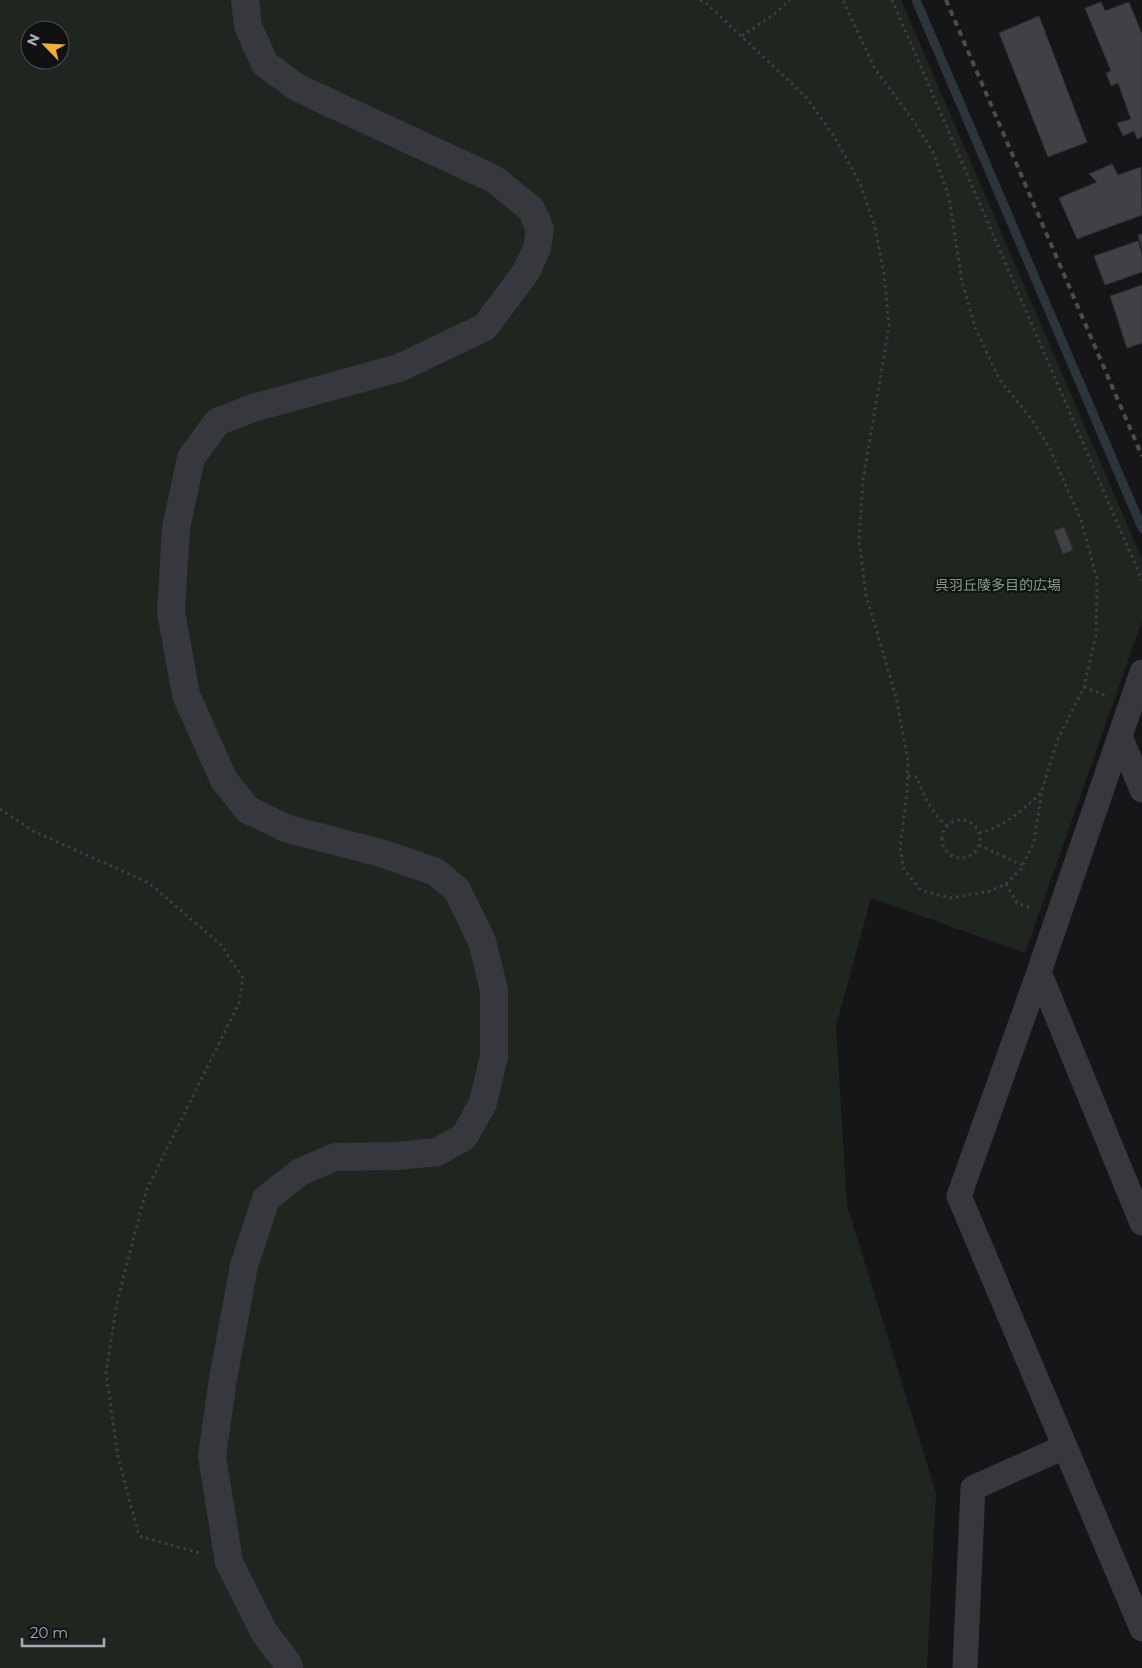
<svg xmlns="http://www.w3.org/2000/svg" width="1142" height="1668" font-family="Montserrat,'Noto Sans JP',sans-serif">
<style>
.green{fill:#1e261f;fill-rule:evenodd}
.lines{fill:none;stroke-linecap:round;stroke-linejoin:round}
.stream{stroke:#2c353c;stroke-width:9}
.building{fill:#404145;stroke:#303034}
.path{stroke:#3d3f44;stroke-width:3;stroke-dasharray:2.5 4;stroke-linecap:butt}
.minor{stroke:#37383d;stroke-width:25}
.tertiary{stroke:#37383d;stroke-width:28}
.rail{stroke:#4a4c52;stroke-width:4;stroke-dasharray:6 5;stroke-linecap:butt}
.labels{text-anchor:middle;stroke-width:4;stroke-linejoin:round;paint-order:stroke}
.park-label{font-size:14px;fill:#7fa381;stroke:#111113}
</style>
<rect width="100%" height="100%" fill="#161618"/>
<path class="green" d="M 0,0 L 901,0 L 1142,559 L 1142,621 L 1025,953 L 871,898 L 836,1026 L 847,1205 L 936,1493 L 927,1668 L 0,1668 ZM 30,30 L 60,30 L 60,60 L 30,60 Z"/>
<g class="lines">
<path class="stream" d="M 916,0 L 1142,528"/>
</g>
<path class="building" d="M 1101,2 L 1105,11 L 1129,2 L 1142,34 L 1142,137 L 1137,139 L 1134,131 L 1123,136 L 1117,123 L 1131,119 L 1118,83 L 1111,86 L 1106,73 L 1111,71 L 1085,8 Z
M 1039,16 L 1087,142 L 1048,157 L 999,33 Z
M 1112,164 L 1118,175 L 1141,167 L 1142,215 L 1077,239 L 1059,198 L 1097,182 L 1089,174 Z
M 1142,234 L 1142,249 L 1138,235 Z
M 1138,241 L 1142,254 L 1142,272 L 1105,285 L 1094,256 Z
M 1142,285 L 1142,343 L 1127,348 L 1110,296 Z
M 1064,527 L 1073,550 L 1063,554 L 1054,531 Z"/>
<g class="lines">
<path class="path" d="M 700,0 L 707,4 L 806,97 L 836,139 L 861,186 L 875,227 L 884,274 L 889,326 L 863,480 L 859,540 L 866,595 L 896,697 L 908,761 L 907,793 L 900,847 L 904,870 L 921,890 L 950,898 L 990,891 L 1006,884 L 1021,869 L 1034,842 L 1042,790 L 1057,741 L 1084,687 L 1096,635 L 1097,579 L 1081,520 L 1049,447 L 1030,417 L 999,379 L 975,327 L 962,282 L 949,197 L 934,154 L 913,120 L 875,69 L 843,0
M 892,0 L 1142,580
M 742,36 L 777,12 L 790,0
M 1084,687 L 1107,696
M 908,776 L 917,777 C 923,796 932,813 947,826
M 0,809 L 33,831 L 149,883 L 221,945 L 243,978 L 239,1003 L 146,1191 L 117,1302 L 106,1372 L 118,1457 L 139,1536 L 200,1553
M942 839a19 19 0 1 1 38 0a19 19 0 1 1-38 0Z
M 979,833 C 1006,826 1021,811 1041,793
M 979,845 L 1022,865
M 1006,884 L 1017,903 L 1033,909"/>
<path class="minor" d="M 1142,672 L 1039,972 L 959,1196 L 1142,1629
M 1120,736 L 1142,790
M 1039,972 L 1142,1223
M 965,1668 L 973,1488 L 1064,1447"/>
<path class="tertiary" d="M 245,0 L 248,26 L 265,64 L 298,88 L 494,179 L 531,209 L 540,229 L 537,248 L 526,272 L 485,327 L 399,368 L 253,408 L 217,422 L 191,458 L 176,528 L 171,612 L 186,695 L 224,780 L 248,810 L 288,829 L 381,853 L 436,872 L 457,890 L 482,941 L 494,990 L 494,1056 L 483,1103 L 464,1137 L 437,1152 L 397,1156 L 335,1157 L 300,1172 L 266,1199 L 244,1266 L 223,1379 L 212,1456 L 229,1562 L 264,1632 L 288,1664 L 289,1668"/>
<path class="rail" d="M 946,0 L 1142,456"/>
</g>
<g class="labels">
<g class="park-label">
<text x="998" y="590">呉羽丘陵多目的広場</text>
</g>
</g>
<g transform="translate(45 45) rotate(294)"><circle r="24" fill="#111113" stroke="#4d4f55"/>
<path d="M0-4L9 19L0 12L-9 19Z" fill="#f2b134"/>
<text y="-8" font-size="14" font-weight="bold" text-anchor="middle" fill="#a8adb8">N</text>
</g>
<path d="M22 1638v8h82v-8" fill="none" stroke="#a8adb8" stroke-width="2.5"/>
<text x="30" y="1638" font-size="15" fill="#a8adb8" stroke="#111113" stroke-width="4" paint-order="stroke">20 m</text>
</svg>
